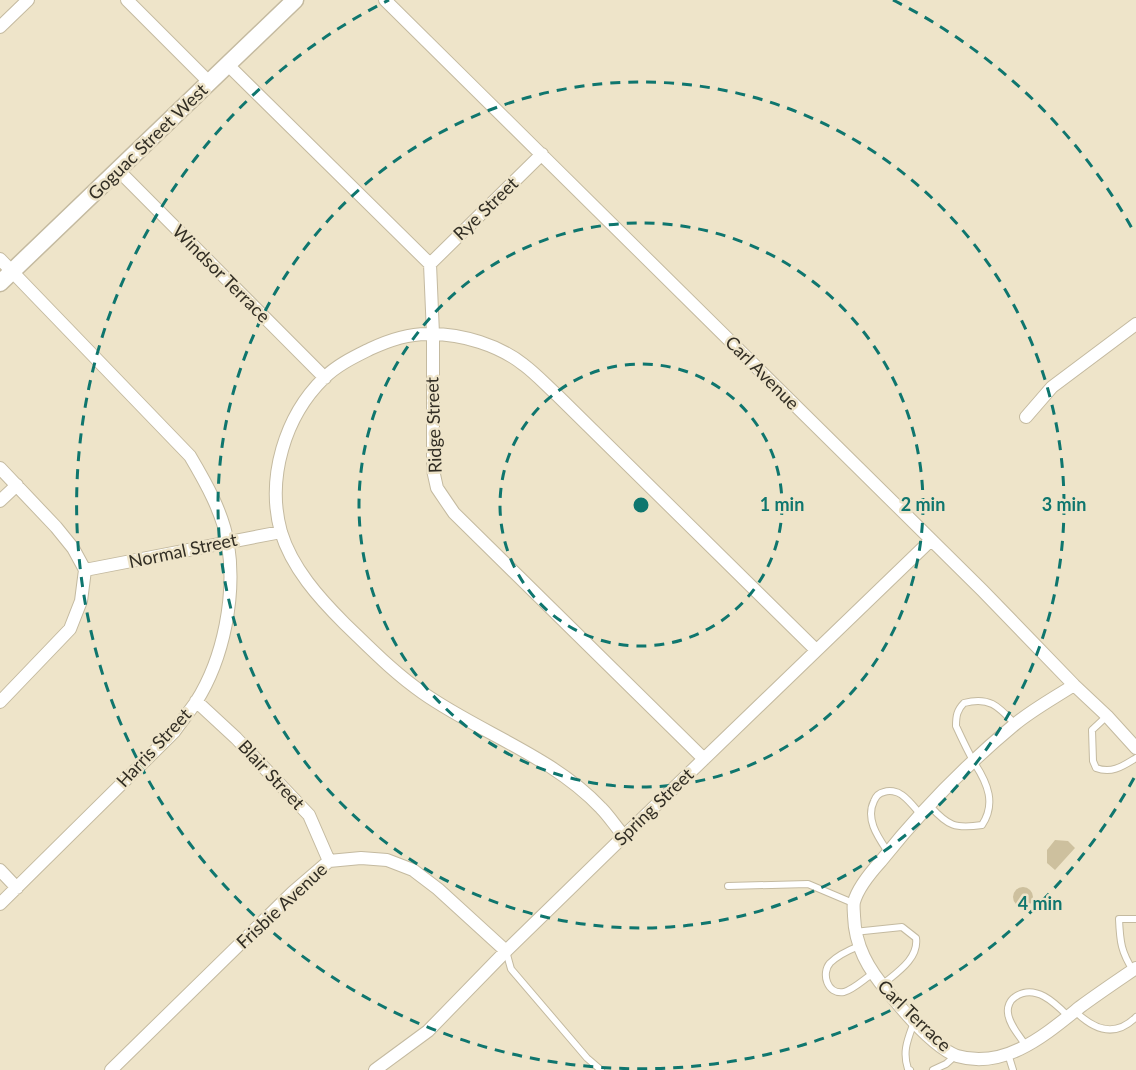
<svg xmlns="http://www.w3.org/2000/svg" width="1136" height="1070" font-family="Lato,sans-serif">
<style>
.green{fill:#cdc09e}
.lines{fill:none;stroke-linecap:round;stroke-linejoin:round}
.service-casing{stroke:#c4baa0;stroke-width:8}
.minor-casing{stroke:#c4baa0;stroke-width:14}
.tertiary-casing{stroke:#c4baa0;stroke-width:19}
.service{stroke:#fff;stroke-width:6}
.minor{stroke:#fff;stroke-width:12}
.tertiary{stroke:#fff;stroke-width:16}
.ring{fill:none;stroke:#0f766e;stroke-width:3;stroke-dasharray:10 8}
.labels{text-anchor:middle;stroke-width:5;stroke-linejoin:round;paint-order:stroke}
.street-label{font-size:18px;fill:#322e24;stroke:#eee4c9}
.centre{fill:#0f766e;stroke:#eee4c9;stroke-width:3}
.ring-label{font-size:18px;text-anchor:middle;font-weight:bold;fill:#0f766e;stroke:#eee4c9;stroke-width:5;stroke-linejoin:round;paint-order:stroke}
</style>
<rect width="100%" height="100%" fill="#eee4c9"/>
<path class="green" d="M 1055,840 L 1068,841 L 1075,848 L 1055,870 L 1047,863 L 1047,850 Z
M1013 897a10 10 0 1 1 20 0a10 10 0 1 1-20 0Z"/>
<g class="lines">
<defs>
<path id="service" d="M 1107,716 L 1092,730 L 1093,761 L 1096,768 C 1112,774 1123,766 1136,758
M 930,806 C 948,826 955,829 982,825 C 996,804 988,784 975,764 C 968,752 962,739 956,726 C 956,716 957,710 964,703 C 990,696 999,707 1015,724
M 888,852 C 878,837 865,819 874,801 C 876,796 879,793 884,792 C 889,790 897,791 902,795 C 909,800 915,808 921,815
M 728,886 L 808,884 L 853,903
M 854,932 L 902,927 L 916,938 C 919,959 896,973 882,985
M 859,946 C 849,950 838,955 830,963 C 821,973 827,995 844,992 C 854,989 863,980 872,974
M 506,951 L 511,969 L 587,1058 L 601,1070
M 1134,972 C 1121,952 1120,942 1119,919 L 1136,919
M 1075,1011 C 1094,1030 1115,1038 1136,1017
M 1026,1046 C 1020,1036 1009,1025 1008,1013 C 1007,1007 1010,1000 1015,997 C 1035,983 1055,1003 1068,1016
M 1009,1057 L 1013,1070
M 910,1070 L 908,1069 C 902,1051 908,1039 914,1022
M 933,1070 L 946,1064 L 955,1056"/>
<path id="minor" d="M 127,0 L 210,83
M 385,0 L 982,590 L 1074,685 L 1107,716 L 1136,748
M 0,27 L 28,0
M 228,65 L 430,264 L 433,334 L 433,470 L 437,488 L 454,513 L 704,759
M 118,170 L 325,378
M 0,259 L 190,456 C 206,483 223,513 228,544 C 236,595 224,658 196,702 C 189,712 181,722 174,732 L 0,904
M 430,264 L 542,154
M 1026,417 L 1052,387 L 1136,324
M 0,468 L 56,527 L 73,548 L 85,570 L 81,601 L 70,629 L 0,702
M 0,501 L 17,485
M 85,570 L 281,532
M 1074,685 C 1054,698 1032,710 1014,725 C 966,765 920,812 881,861 C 871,872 858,887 854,902 C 853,906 854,912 854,916 C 855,946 868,969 888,992 C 904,1012 933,1047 957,1056 C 1005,1070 1045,1035 1080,1007 C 1099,993 1117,981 1136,968
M 196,701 L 236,738 L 309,815 L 329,861
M 624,836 C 616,827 609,816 601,808 C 552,756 480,733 423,693 C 394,673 370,648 345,624 C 319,598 292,568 281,532 C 266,478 285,416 324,378 C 337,365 354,357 370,349 C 389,340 410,333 431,334 C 462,334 499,345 524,365 C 536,374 546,385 557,395 L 816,650
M 0,870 L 17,888
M 111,1070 L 293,892 L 329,861 L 361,858 L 387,860 L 413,870 L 438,889 L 506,951
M 375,1070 L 428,1031 L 506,951 L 624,836 L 930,541"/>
<path id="tertiary" d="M 0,283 L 295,0"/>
</defs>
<use href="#service" class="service-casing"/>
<use href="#minor" class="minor-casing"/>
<use href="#tertiary" class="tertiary-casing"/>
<use href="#service" class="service"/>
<use href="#minor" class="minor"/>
<use href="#tertiary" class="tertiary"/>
</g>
<g class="ring">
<circle cx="641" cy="505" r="141"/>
<circle cx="641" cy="505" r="282"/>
<circle cx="641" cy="505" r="423"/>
<path d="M1134 778A564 564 0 1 1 389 0M893 0A564 564 0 0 1 1134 232"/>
</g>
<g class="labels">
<g class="street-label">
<text transform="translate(148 142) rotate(-44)" y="6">Goguac Street West</text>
<text transform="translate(486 209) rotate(-44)" y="6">Rye Street</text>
<text transform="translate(221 274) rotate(45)" y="6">Windsor Terrace</text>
<text transform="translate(762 373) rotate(45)" y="6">Carl Avenue</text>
<text transform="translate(434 425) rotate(-92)" y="6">Ridge Street</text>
<text transform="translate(183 551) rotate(-12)" y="6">Normal Street</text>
<text transform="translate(154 748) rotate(-47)" y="6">Harris Street</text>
<text transform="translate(271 775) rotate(47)" y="6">Blair Street</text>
<text transform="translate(654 807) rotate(-44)" y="6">Spring Street</text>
<text transform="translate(282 906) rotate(-43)" y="6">Frisbie Avenue</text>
<text transform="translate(914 1016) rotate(44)" y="6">Carl Terrace</text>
</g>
</g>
<circle cx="641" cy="505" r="9" class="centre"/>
<g class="ring-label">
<text x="782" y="511">1 min</text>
<text x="923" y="511">2 min</text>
<text x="1064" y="511">3 min</text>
<text x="1040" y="910">4 min</text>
</g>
</svg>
